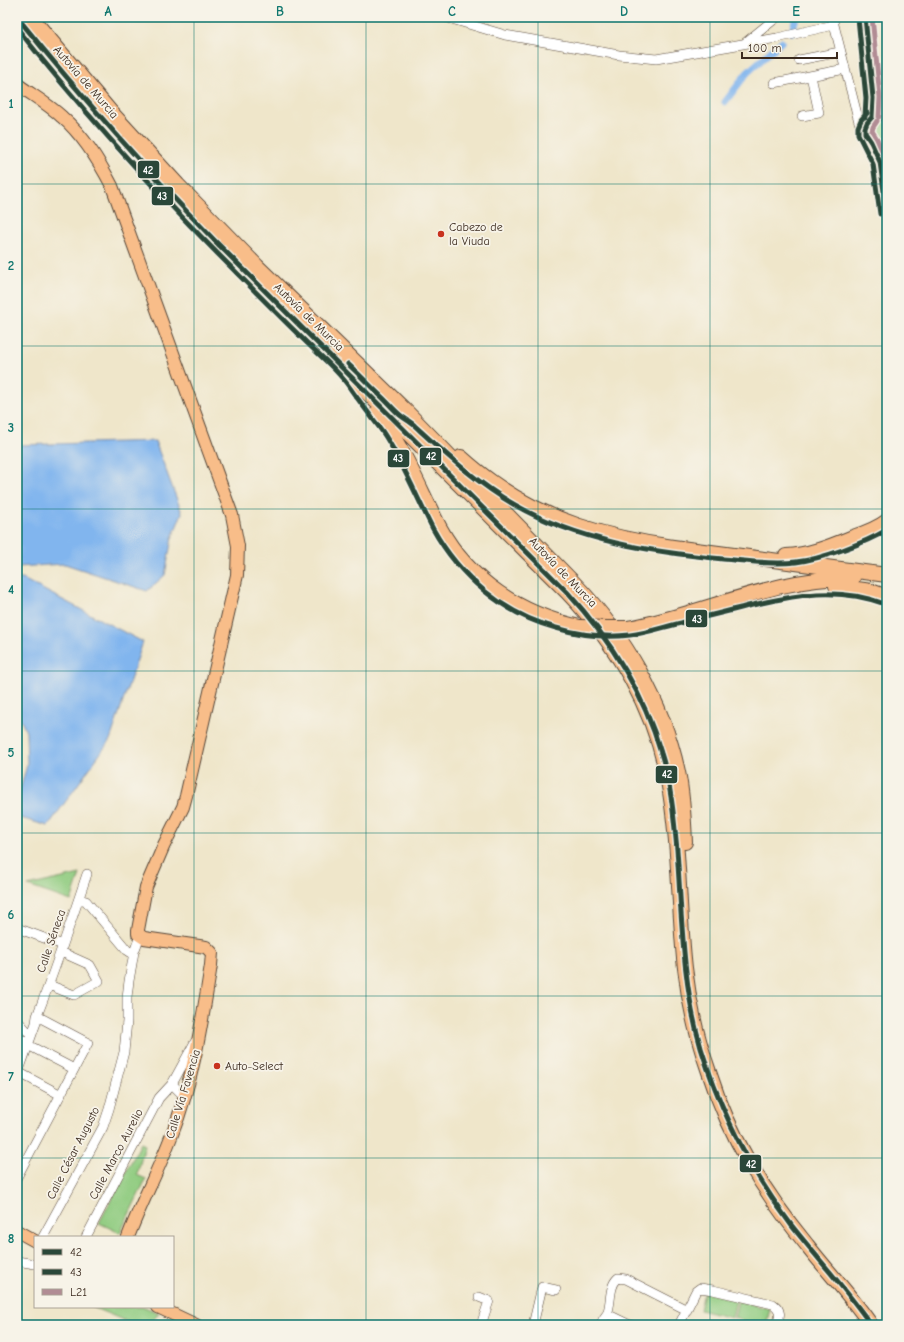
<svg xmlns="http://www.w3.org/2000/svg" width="904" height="1342" font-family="'Comic Neue',sans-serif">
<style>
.green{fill:#91cc81;stroke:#667b50}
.water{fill:#81b5ee;stroke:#5e7086}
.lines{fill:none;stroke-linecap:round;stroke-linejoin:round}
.canal{stroke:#81b5ee;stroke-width:7}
.minor-casing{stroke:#564638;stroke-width:10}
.major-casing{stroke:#564638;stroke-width:14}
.highway-casing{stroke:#564638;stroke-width:16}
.minor{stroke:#fff;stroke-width:9}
.major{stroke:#f8bd89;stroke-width:12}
.highway{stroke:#f8bd89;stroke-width:14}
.highway-bridge-casing{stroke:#564638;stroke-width:16;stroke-linecap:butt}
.highway-bridge{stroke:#f8bd89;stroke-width:14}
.bus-1-casing{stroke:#f7f3e8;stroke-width:8}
.bus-2-casing{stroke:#f7f3e8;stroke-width:8}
.bus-3-casing{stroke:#f7f3e8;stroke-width:8}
.bus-1{stroke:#2a4739;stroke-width:5}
.bus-2{stroke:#2a4739;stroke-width:5}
.bus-3{stroke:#b18c94;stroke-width:5}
.grid{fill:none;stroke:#0f766e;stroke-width:1;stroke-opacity:0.55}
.poi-dot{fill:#c8321e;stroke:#f7f3e8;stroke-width:1.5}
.labels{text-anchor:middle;stroke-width:3.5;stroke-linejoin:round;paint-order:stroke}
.street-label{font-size:12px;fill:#3b2a1e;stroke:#f7f3e8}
.poi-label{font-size:12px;fill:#3b2a1e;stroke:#f7f3e8;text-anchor:start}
.line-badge{stroke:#f7f3e8;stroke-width:1.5}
.badge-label{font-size:11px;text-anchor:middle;font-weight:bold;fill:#fff}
.neatline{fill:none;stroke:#0f766e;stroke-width:1.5}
.grid-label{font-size:13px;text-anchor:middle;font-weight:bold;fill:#0f766e}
</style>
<rect width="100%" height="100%" fill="#f7f3e8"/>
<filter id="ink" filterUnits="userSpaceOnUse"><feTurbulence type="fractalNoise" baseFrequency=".025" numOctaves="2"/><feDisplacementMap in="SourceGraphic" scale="8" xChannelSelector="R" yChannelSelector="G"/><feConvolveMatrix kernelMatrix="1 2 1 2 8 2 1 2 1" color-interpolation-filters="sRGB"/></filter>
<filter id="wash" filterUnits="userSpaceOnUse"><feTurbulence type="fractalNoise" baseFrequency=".012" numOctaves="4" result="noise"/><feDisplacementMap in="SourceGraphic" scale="16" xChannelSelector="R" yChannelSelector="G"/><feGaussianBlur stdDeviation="0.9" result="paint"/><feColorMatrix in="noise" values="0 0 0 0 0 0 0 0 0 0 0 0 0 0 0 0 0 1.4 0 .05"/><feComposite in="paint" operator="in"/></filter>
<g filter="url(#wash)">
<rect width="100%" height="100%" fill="#efe6ca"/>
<path class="green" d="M 881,119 L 887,121 L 887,139 L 876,139 L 871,133 C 871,125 873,123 881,119 Z
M 80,874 L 71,901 L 28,886 Z
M 141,1143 L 145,1145 L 137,1175 L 146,1179 L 120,1233 L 99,1223 Z
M 704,1292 L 736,1300 L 732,1318 L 700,1310 Z
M 738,1301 L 770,1309 L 766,1325 L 759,1325 L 734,1318 Z
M 92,1307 L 145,1307 L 159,1313 L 149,1325 L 135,1325 Z"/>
<path class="water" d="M 155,441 L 182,513 L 172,538 L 165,575 L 147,591 L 65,564 L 17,567 L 17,445 Z
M 17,579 L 23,579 L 143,642 L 110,740 L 48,826 L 17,817 L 17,801 L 27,765 L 26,732 L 17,711 Z"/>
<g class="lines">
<path class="canal" d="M 792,32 L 796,17
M 725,102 L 747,73 L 781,42"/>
</g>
</g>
<g filter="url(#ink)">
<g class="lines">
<defs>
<path id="minor" d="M 445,17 L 505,35 L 619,55 L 656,59 L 777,38 L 834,25
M 832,17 L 860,126 L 865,133
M 745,43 L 777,17
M 799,60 L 840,52
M 774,83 L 845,69
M 802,116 L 819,113 L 811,76
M 79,899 L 86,901 L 127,950 L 130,952 L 134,952
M 17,928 L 63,945
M 49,985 L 74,995 L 99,981 L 90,965 L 61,952
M 17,1020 L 27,1031
M 17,1043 L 24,1040
M 28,1045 L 74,1069
M 18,1072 L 61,1095
M 17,1076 L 36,1023 L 37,1016 C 55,969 71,922 87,874
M 185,1097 L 172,1084 L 195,1042
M 17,1177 L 88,1043 L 37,1016
M 43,1237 L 103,1127 L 109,1109 L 124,1052 L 127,1021 L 127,997 L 129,981 L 134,952 L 140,936
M 86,1237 L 159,1098 L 172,1084
M 17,1261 L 35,1264
M 479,1297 L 489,1301 L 481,1325
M 607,1314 L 630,1325
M 533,1325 L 542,1287 L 556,1290
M 601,1325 C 602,1320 604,1318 607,1314 C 612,1303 608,1287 618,1278 L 626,1279 L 687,1310
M 679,1325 L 696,1291 L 700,1288 L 713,1290 L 773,1304 C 782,1310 780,1316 777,1325"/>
<path id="major" d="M 865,17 L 873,98 L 872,117
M 878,80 L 887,113
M 17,84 C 32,95 48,104 62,117 C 84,136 99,161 112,186 L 232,515 L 238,546 L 237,575 L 186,796 L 183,807 L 164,845 L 146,887 L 138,930 L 138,934 L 144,938 L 206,947 L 212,953 L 211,965 C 202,1023 193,1081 171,1137 C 158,1171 141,1203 128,1237
M 880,114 C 856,118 863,151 887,144
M 871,142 L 880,162 L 887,213
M 17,1231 L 35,1241
M 158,1307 L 196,1325"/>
<path id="highway" d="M 17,17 C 79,96 146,171 216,242 L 567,592 C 617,644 655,710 668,781 C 680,843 678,906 685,968 C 689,1004 697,1038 709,1072 C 730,1138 763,1191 807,1245 C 828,1272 852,1297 871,1325
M 31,17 L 110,111 L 178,185 L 257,266 L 405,410 L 575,584 C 625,636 663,702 678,772 C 683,796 684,819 685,842
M 377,413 C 405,449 419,488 440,528 C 469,581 521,615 580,627
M 461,457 C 471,466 482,475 492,482 C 546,521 609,538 673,547 L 887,575
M 786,556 C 810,555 831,546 853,537 C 865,533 877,529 887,521
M 836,586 L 871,591 L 887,597
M 628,628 C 703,615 775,576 853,578"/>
</defs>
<use href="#minor" class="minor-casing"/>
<use href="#major" class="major-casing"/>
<use href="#highway" class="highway-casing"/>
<use href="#minor" class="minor"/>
<use href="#major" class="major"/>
<use href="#highway" class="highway"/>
<defs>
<path id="highway-bridge" d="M 580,627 L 607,628 L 628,628"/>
</defs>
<use href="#highway-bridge" class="highway-bridge-casing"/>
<use href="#highway-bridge" class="highway-bridge"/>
<defs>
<path id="bus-1" d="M 17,17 C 80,95 146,170 216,242 L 567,592 C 610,639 643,691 661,753 C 671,784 674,817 677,850 C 682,917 682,983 701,1048 C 721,1113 751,1172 792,1226 C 818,1259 847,1290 871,1325
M 865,17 L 873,98 L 872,117
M 872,117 L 867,123 L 865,128 L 865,133 L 871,142 L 880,162 L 887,213"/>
<path id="bus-2" d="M 858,18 L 866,98 L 865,117
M 17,28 C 79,107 147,182 217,253 C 246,282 274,311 303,339 C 317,353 332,365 344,380 C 349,386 353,393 358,399 C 366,410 374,420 382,431 C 403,462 416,496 433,529 C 459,576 503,614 556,628 C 580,635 605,638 630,635 C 647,633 664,627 681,623 C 703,617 726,612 748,606 C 797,595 836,586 885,604
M 867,113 L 861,120 L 858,127 L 858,134 L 873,164 L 880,214
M 348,364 C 360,375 371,387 383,398 C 389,404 394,410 400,415 C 405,419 411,422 415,426 C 447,455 477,483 515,505 C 578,541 652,552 723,559 C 747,561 772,565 796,562 C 822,559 865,543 887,530"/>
<path id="bus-3" d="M 872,17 L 880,97 L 879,117
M 877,121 L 873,127 L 872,131 L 877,139 L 887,162"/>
</defs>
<use href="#bus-1" class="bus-1-casing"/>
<use href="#bus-2" class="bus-2-casing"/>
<use href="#bus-3" class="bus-3-casing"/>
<use href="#bus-1" class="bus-1"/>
<use href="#bus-2" class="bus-2"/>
<use href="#bus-3" class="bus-3"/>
</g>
</g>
<path class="grid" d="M 194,17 L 194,1325M 366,17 L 366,1325M 538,17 L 538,1325M 710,17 L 710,1325M 17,184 L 887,184M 17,346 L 887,346M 17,509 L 887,509M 17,671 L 887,671M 17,833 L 887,833M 17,996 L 887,996M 17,1158 L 887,1158"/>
<g class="poi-dot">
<circle cx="441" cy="234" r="4"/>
<circle cx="217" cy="1066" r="4"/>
</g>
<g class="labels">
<g class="street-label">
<text transform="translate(86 82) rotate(49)" y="4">Autovía de Murcia</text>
<text transform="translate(309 317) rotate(44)" y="4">Autovía de Murcia</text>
<text transform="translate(563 572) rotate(46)" y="4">Autovía de Murcia</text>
<text transform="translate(51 941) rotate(-71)" y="4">Calle Séneca</text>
<text transform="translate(183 1094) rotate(-73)" y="4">Calle Vía Favencia</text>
<text transform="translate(73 1153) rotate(-63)" y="4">Calle César Augusto</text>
<text transform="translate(116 1154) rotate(-62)" y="4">Calle Marco Aurelio</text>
</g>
<g class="poi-label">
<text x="449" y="231">Cabezo de<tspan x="449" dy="14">la Viuda</tspan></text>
<text x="225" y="1070">Auto-Select</text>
</g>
</g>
<g class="line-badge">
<rect x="137" y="160" width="23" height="19" rx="4" fill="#2a4739"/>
<rect x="151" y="186" width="23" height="20" rx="4" fill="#2a4739"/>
<rect x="419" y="447" width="23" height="19" rx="4" fill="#2a4739"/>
<rect x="387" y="449" width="23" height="19" rx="4" fill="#2a4739"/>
<rect x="685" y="609" width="23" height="19" rx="4" fill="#2a4739"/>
<rect x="655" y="765" width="23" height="19" rx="4" fill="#2a4739"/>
<rect x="739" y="1154" width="23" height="19" rx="4" fill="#2a4739"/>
</g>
<g class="badge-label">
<text x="148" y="174">42</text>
<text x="162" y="200">43</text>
<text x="431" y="460">42</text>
<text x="398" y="462">43</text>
<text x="697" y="623">43</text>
<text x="667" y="778">42</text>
<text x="751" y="1168">42</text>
</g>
<rect width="904" height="1342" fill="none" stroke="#f7f3e8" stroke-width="44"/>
<rect x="34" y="1236" width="140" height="72" fill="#f7f3e8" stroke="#aca397"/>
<rect x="42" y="1249" width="20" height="6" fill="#2a4739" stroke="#aca397"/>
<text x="70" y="1256" font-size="12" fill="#3b2a1e">42</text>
<rect x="42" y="1269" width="20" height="6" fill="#2a4739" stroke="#aca397"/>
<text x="70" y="1276" font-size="12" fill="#3b2a1e">43</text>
<rect x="42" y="1289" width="20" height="6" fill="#b18c94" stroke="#aca397"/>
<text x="70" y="1296" font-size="12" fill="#3b2a1e">L21</text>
<path d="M742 52v6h95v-6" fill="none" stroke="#3b2a1e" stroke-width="2"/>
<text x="748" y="52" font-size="12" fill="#3b2a1e" stroke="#f7f3e8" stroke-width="3" paint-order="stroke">100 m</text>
<rect x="22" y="22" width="860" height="1298" class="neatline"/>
<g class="grid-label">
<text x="108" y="16">A</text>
<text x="280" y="16">B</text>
<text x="452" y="16">C</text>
<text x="624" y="16">D</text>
<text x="796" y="16">E</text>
<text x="11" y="108">1</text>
<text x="11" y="270">2</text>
<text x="11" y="432">3</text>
<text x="11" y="594">4</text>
<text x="11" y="757">5</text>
<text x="11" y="919">6</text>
<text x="11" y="1081">7</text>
<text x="11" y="1243">8</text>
</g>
</svg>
